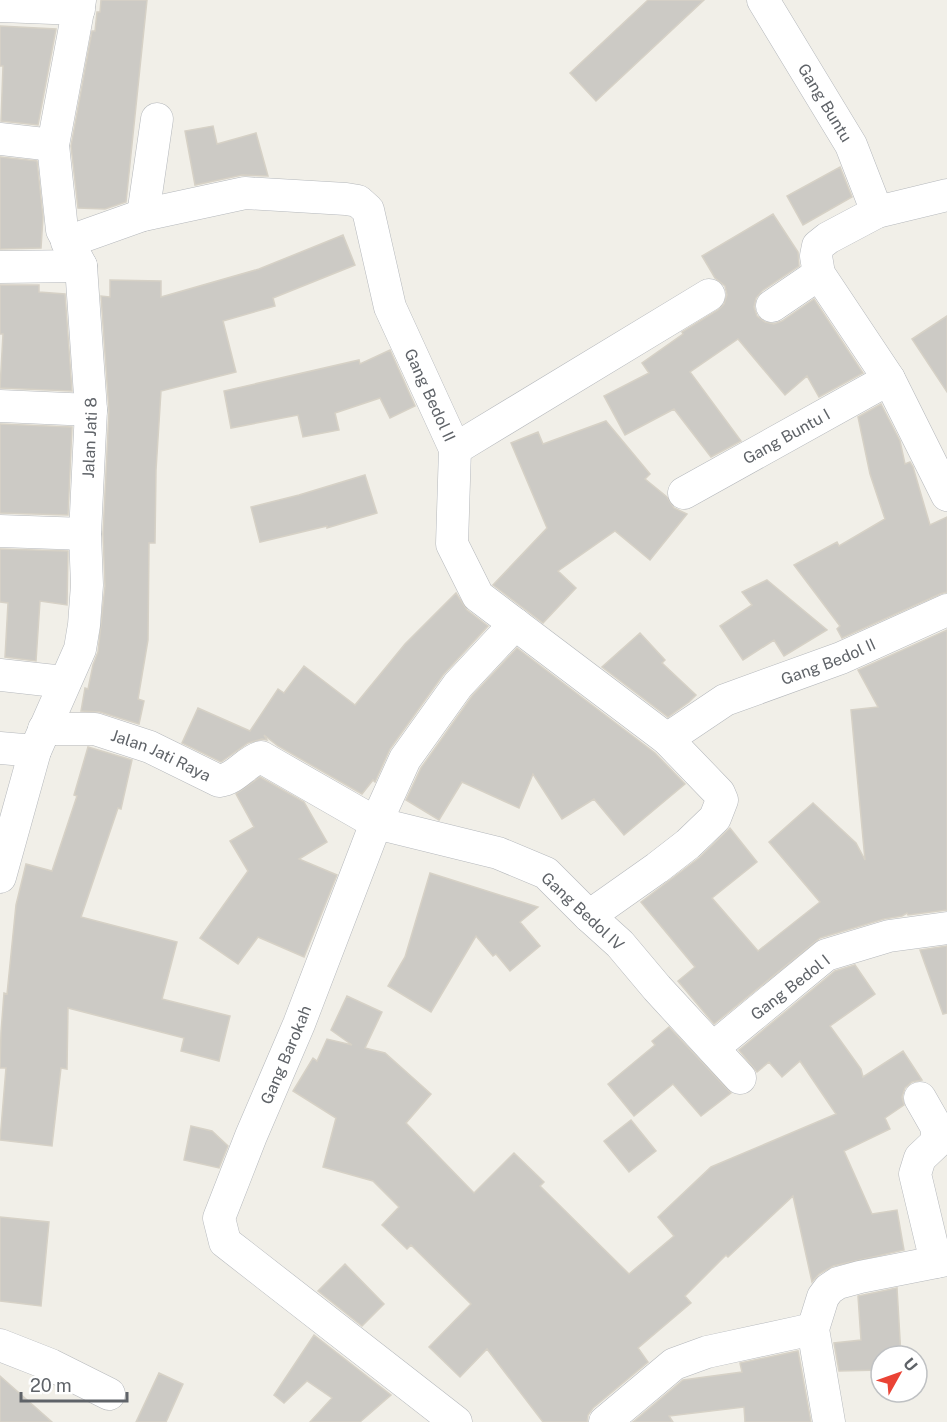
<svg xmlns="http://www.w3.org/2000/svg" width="947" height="1422" font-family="'Public Sans',sans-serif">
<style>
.building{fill:#cccac5;stroke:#d6d1c6;stroke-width:1.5}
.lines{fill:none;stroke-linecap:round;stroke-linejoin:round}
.minor-casing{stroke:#b5b8bc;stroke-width:33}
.minor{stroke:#fff;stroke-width:32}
.labels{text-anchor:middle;stroke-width:4.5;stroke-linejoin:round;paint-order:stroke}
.street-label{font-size:16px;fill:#5f6368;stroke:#fff}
</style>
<rect width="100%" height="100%" fill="#f1efe8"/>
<path class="building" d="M 101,0 L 147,0 L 126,202 L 105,209 L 78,208 L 71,146 L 92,31 L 95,31 L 97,12 L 100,12 Z
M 648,0 L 704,0 L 596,101 L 570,73 Z
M 0,26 L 56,29 L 38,125 L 1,121 L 3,66 L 0,66 Z
M 213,126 L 217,144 L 256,133 L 268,176 L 242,175 L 195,185 L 185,131 Z
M 0,157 L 37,161 L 43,217 L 41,248 L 0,249 Z
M 840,167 L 852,197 L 803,225 L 787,196 Z
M 773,214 L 798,252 L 799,266 L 762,291 L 756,298 L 754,307 L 757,316 L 765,322 L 774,324 L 782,321 L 814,299 L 863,373 L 819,397 L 807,376 L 785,395 L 738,339 L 690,372 L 741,441 L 711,457 L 674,409 L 625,435 L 604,396 L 649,373 L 642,363 L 683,334 L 682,332 L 718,310 L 724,304 L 727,295 L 725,286 L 715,278 L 702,256 Z
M 343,235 L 355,265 L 273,298 L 275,306 L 223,321 L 236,372 L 161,391 L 156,470 L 155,543 L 149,543 L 148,640 L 138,699 L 144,701 L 139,724 L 100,712 L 81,711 L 85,688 L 88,689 L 93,665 L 98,652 L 105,586 L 103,534 L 109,411 L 101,296 L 110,297 L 110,280 L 161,281 L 161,297 L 259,269 Z
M 0,285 L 39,285 L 39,292 L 65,294 L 72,391 L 0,388 L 3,334 L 0,334 Z
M 947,316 L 947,392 L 912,339 Z
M 390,350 L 415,406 L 390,418 L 380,398 L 335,413 L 339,430 L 303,437 L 298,415 L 231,428 L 224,391 L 359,360 L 360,364 Z
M 881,404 L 900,441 L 905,464 L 910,462 L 913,467 L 930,525 L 947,517 L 947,592 L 940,594 L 842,638 L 837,629 L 840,626 L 794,565 L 837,542 L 839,546 L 885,519 L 870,474 L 858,417 Z
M 606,421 L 650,474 L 645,479 L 667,497 L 674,508 L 687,514 L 650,560 L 615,531 L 558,571 L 576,588 L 543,623 L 493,585 L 547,528 L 511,443 L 538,432 L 543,444 Z
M 0,424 L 72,427 L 68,515 L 0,513 Z
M 365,475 L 377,513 L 327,528 L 327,526 L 260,542 L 251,507 L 299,495 Z
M 0,549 L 68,551 L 67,605 L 40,601 L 36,661 L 5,657 L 8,603 L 0,602 Z
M 767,580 L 827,630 L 784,656 L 774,640 L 743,660 L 720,626 L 752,605 L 742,592 Z
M 456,593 L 467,610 L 488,626 L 443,675 L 390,749 L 375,782 L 373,780 L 362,794 L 278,746 L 264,735 L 267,740 L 262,739 L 248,743 L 221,762 L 182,743 L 198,708 L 250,731 L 278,689 L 284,693 L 304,666 L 355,705 L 405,644 Z
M 947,630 L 947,910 L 908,915 L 907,913 L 902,916 L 884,919 L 820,938 L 714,1024 L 678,981 L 695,967 L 641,902 L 699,858 L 730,828 L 757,862 L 712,898 L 758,951 L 820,902 L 769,842 L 813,803 L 856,843 L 865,860 L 851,710 L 878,707 L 858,670 Z
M 640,633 L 665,660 L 662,663 L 696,695 L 689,702 L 668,717 L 602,667 Z
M 517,648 L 655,753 L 685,784 L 624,835 L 594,799 L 562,819 L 533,774 L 519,808 L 462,782 L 439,820 L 406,800 L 421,768 L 472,696 Z
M 88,747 L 132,760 L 121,809 L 118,808 L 81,917 L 177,942 L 162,999 L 230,1016 L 219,1061 L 181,1051 L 184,1038 L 68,1008 L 67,1069 L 61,1068 L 52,1146 L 0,1140 L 6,1068 L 0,1068 L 1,1032 L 4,993 L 7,994 L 16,905 L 26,864 L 52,871 L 77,796 L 74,795 Z
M 260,777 L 304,802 L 327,842 L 299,859 L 337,875 L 304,957 L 258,937 L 238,964 L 200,938 L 248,871 L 230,841 L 254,827 L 236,794 Z
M 430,873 L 538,907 L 520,922 L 540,946 L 510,971 L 496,954 L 493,956 L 476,936 L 431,1012 L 388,986 L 405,957 Z
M 947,946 L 947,1013 L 943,1014 L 920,950 Z
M 855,965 L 875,994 L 830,1026 L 861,1069 L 863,1077 L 903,1051 L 922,1080 L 912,1082 L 905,1088 L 902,1097 L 904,1105 L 885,1118 L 890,1129 L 844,1151 L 872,1214 L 897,1210 L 904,1250 L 833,1266 L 819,1274 L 812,1282 L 793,1196 L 728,1257 L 726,1255 L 685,1296 L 691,1303 L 638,1348 L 648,1362 L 593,1408 L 588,1415 L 587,1422 L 543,1422 L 487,1349 L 460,1377 L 429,1347 L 471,1304 L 411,1245 L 407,1249 L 382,1225 L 399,1207 L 373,1181 L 323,1167 L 336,1118 L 293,1091 L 313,1058 L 317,1061 L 327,1039 L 352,1045 L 331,1030 L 347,996 L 382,1012 L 365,1048 L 385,1053 L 431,1094 L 406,1123 L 474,1193 L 514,1153 L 544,1182 L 540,1186 L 629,1274 L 674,1236 L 658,1217 L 711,1167 L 836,1114 L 800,1061 L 782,1077 L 769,1062 L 757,1072 L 739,1050 L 835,971 Z
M 669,1027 L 731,1093 L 701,1116 L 673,1084 L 634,1116 L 608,1084 L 655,1045 L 652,1041 Z
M 631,1120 L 656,1151 L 629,1172 L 604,1141 Z
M 191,1126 L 212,1131 L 228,1146 L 219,1168 L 184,1160 Z
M 0,1217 L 49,1222 L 41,1306 L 0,1301 Z
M 345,1264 L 384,1304 L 362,1326 L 318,1291 Z
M 897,1288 L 901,1356 L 881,1356 L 881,1370 L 839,1371 L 834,1343 L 861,1340 L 858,1296 Z
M 314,1335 L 391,1395 L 360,1422 L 310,1422 L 332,1398 L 307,1381 L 284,1403 L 274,1395 Z
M 798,1351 L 811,1422 L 745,1422 L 744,1407 L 669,1416 L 673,1422 L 633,1422 L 683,1380 L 742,1372 L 740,1363 Z
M 159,1373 L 183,1384 L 166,1422 L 136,1422 Z
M 0,1376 L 52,1422 L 0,1422 Z"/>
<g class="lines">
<defs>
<g id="minor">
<path id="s1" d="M 763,0 L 851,145 L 877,212"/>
<path d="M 0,6 L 79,9"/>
<path d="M 0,139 L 53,145"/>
<path d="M 947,195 L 877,212 L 828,238 L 818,246 L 816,256 L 819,274 L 889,379 L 947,495"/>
<path d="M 143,215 L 157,119"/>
<path id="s2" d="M 67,242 L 143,215 L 245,193 L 346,199 L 358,201 L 368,210 L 390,307 L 455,449 L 452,544 L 478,596 L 667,739 L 719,793 L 722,800 L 715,818 L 688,844 L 657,868 L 589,916"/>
<path d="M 0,267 L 81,266"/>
<path d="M 772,306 L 819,274"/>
<path d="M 0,406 L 91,410"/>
<path d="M 455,449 L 709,295"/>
<path id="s3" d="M 684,493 L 889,379"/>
<path d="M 0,531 L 85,534"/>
<path d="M 0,675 L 64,682"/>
<path id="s4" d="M 44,729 L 95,729 L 150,747 L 219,781 C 236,779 245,762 261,757 L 376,823 L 498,853 L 546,873 L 589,916 L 620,944 L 657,988 L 740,1078"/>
<path id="s5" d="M 667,739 L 725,700 L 841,658 L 947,610"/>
<path d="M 0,748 L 35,751"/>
<path id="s6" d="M 0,877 L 35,751 L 80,649 L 84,625 L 87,585 L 85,534 L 91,410 L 81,266 L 62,230 L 53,145 L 80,0"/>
<path d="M 713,1048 L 826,955 L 889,936 L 947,928"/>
<path d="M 920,1098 L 936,1126 L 938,1141 L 920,1158 L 915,1174 L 936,1262"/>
<path d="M 0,1345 L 51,1365 L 109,1394"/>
<path id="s7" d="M 456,1422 L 225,1242 L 219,1218 L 251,1136 L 299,1024 L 376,823 L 405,759 L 458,685 L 515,624"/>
<path d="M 605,1422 L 674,1364 L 707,1352 L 813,1329"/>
<path d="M 829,1422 L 813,1329 L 823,1297 L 829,1289 L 838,1283 L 860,1277 L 947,1260"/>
</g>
</defs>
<use href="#minor" class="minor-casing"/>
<use href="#minor" class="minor"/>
</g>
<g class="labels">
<g class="street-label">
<text dy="6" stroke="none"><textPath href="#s1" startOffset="120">Gang Buntu</textPath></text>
<text dy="6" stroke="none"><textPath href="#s2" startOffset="508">Gang Bedol II</textPath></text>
<text dy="6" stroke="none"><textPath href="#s3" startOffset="117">Gang Buntu I</textPath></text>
<text dy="6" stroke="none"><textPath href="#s6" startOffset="454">Jalan Jati 8</textPath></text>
<text dy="6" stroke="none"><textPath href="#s5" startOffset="180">Gang Bedol II</textPath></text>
<text dy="6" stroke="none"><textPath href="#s4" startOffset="122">Jalan Jati Raya</textPath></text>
<text transform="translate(583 911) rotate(43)" y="6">Gang Bedol IV</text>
<text transform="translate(790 987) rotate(-38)" y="6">Gang Bedol I</text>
<text dy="6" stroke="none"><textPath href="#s7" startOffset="494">Gang Barokah</textPath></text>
</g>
</g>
<g transform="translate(899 1374) rotate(50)"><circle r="28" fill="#ffffff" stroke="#bfc1c3" stroke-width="1.5"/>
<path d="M0-4.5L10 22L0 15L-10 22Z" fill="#ea4335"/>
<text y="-9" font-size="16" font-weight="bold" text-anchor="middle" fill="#5f6368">U</text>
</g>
<path d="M21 1392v9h106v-9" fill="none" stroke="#5f6368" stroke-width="3"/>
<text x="30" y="1392" font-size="18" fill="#5f6368" stroke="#ffffff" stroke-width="4.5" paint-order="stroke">20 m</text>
</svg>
